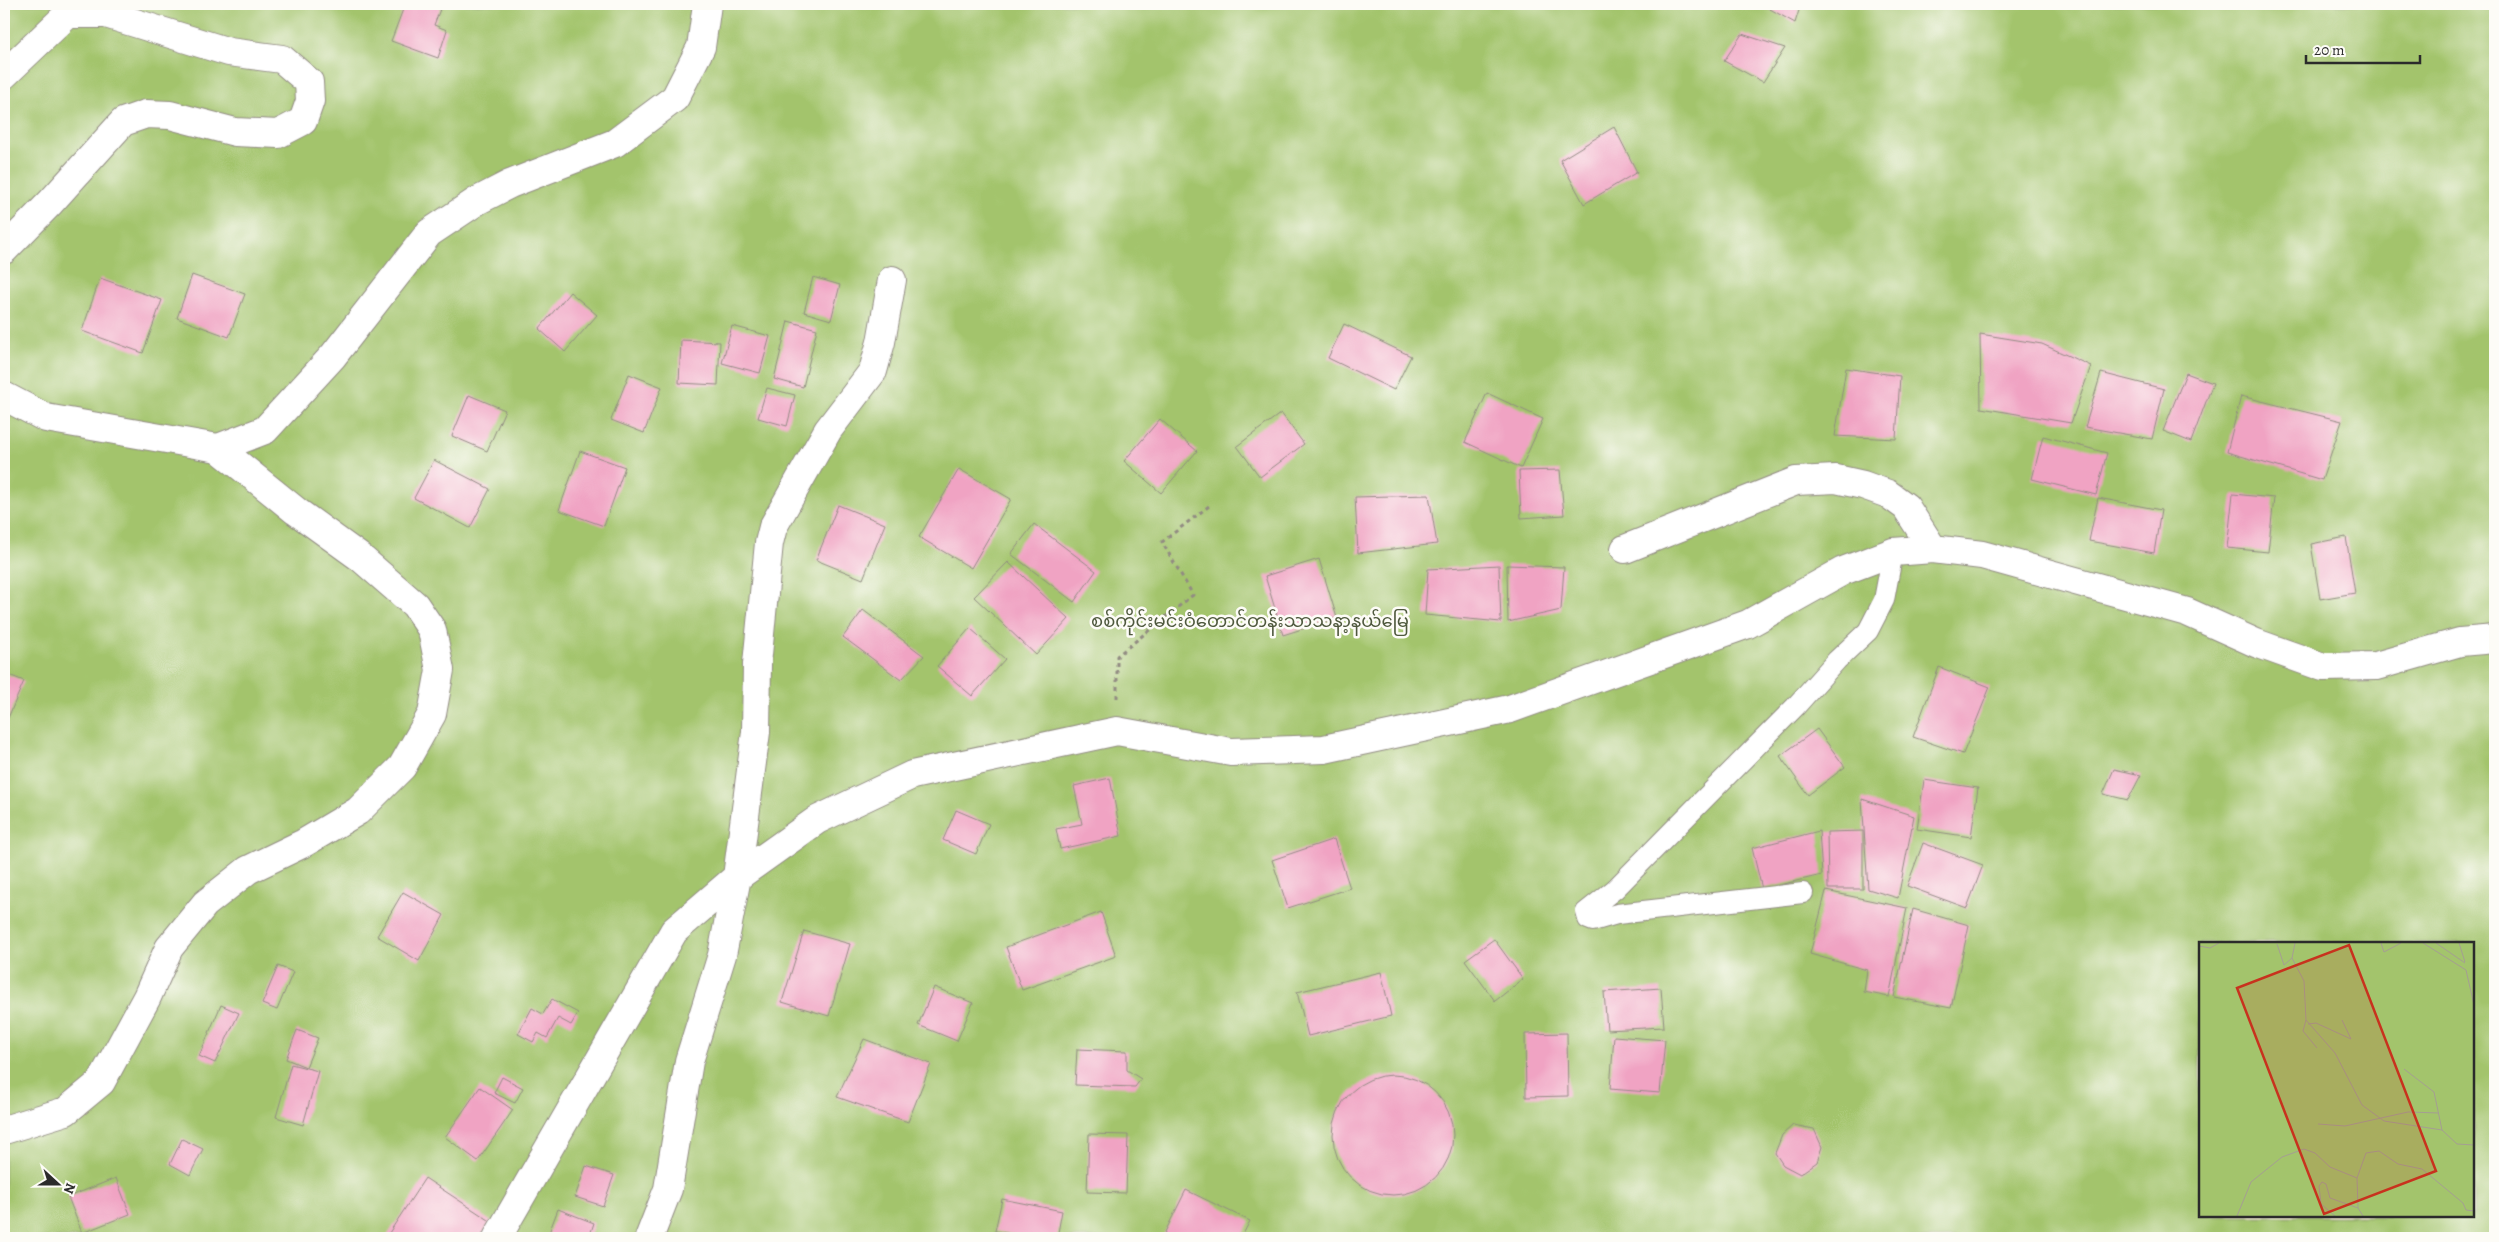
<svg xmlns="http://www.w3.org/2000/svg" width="2499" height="1242" font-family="Alegreya,'Noto Sans Myanmar',serif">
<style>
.green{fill:#a3c46c;stroke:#67784c;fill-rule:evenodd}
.building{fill:#f0a3c3}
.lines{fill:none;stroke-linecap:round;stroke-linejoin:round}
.lane-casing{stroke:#918b82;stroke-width:22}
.street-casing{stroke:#918b82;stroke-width:30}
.path{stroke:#918b82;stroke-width:3;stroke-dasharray:4 4;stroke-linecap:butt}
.lane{stroke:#fff;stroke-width:20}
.street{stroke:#fff;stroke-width:28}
.labels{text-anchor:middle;stroke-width:5;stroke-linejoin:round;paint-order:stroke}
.park-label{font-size:18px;fill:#4f593e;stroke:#fdfcf7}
.inset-road{fill:none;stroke:#a59e93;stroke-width:1}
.view{fill:#c8321e;fill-opacity:0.15;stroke:#c8321e;stroke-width:2.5}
.inset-edge{fill:none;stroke:#2b2b2b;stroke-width:2.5}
</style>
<rect width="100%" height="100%" fill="#fdfcf7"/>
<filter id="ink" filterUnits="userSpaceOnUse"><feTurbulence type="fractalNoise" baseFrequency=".02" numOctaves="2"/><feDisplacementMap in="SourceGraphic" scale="10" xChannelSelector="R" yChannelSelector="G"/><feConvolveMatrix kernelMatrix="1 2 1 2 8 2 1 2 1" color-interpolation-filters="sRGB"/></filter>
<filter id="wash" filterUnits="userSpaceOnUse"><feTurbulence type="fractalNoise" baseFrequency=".0096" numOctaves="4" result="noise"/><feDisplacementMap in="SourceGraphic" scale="20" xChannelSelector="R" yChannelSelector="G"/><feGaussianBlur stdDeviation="1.12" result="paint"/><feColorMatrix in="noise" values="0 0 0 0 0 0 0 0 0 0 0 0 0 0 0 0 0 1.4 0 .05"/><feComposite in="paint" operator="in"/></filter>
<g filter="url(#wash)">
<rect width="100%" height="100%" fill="#f7ebd8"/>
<path class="green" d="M 4,4 L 2495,4 L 2495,1238 L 4,1238 ZM 2200,943 L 2473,943 L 2473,1216 L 2200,1216 Z"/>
<g id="blocks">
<path class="building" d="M 405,4 L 442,4 L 434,25 L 447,30 L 438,58 L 391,41 Z
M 1761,4 L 1801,4 L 1795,23 Z
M 1742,34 L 1785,48 L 1763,82 L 1724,61 Z
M 1614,127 L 1637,172 L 1584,204 L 1560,160 Z
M 192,275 L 245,294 L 229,337 L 177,318 Z
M 813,277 L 840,285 L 831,320 L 804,312 Z
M 100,278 L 162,300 L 143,353 L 82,331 Z
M 570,292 L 597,315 L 565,352 L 539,329 Z
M 788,321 L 817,329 L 803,387 L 774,379 Z
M 1344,324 L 1411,356 L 1394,390 L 1328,358 Z
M 732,326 L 770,336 L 760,373 L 722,363 Z
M 1980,334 L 2042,344 L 2091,366 L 2071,423 L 1981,408 Z
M 681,340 L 720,342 L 718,385 L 679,383 Z
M 1846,368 L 1900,376 L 1896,439 L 1835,436 Z
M 2101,373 L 2164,389 L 2152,439 L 2085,427 Z
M 2186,373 L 2213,383 L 2191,442 L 2163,431 Z
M 629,374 L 662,387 L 644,433 L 611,420 Z
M 767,388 L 795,395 L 787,426 L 758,418 Z
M 1487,393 L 1543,419 L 1521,468 L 1465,442 Z
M 469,395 L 505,410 L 487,451 L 452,436 Z
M 2241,396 L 2342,421 L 2322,480 L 2227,452 Z
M 1281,413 L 1304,444 L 1260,477 L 1237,446 Z
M 1160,419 L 1197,451 L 1161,493 L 1124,461 Z
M 2043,436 L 2107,453 L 2096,495 L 2032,479 Z
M 580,451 L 625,467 L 604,526 L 559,510 Z
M 434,460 L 490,489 L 470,528 L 414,498 Z
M 959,469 L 1011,499 L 971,568 L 919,537 Z
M 1560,470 L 1564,515 L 1521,518 L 1519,471 Z
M 2233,494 L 2274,498 L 2268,552 L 2227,548 Z
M 1429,495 L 1437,544 L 1358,553 L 1355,497 Z
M 2098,498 L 2161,510 L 2154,553 L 2089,541 Z
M 838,505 L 885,524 L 863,579 L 816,560 Z
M 1034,524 L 1096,571 L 1074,602 L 1011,554 Z
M 2346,537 L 2355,593 L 2320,599 L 2311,544 Z
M 1319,559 L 1337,618 L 1283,635 L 1265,576 Z
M 1008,562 L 1069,619 L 1036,655 L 974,597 Z
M 1499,565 L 1501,622 L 1425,615 L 1428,569 Z
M 1507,565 L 1564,567 L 1561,610 L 1508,622 Z
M 863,610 L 924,656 L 901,680 L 843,637 Z
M 970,628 L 1005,659 L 972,696 L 937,666 Z
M 1939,667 L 1990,687 L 1963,754 L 1913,737 Z
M 4,673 L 24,681 L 8,718 L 4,716 Z
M 1817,729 L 1845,767 L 1808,795 L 1780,756 Z
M 2114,769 L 2141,775 L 2128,800 L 2103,794 Z
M 1110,778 L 1121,836 L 1060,849 L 1056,829 L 1082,824 L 1074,786 Z
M 1924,780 L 1978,788 L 1971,837 L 1917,829 Z
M 1862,799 L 1914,816 L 1898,898 L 1868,889 Z
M 956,810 L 989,824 L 976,854 L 943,840 Z
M 1819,831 L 1822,875 L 1762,889 L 1752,848 Z
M 1863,831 L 1863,889 L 1828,889 L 1827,832 Z
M 1334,839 L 1350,888 L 1288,908 L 1272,860 Z
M 1923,843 L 1983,865 L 1967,908 L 1907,886 Z
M 1826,891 L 1907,908 L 1889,997 L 1864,992 L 1867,970 L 1810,954 Z
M 403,892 L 444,915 L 419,961 L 377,936 Z
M 1913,909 L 1969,925 L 1951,1008 L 1894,997 Z
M 1101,912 L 1116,956 L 1022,990 L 1006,947 Z
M 804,931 L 850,944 L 829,1016 L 782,1002 Z
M 1494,939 L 1523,979 L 1495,1001 L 1465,960 Z
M 278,966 L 293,972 L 277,1010 L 262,1004 Z
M 1381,972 L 1391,1016 L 1308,1036 L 1297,992 Z
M 934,987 L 973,1003 L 957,1041 L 918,1025 Z
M 1661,988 L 1664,1027 L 1607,1030 L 1604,992 Z
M 552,999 L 578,1013 L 571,1025 L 558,1018 L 547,1038 L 538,1033 L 533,1042 L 518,1034 L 532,1008 L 543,1014 Z
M 221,1005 L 239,1013 L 215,1063 L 199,1056 Z
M 297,1030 L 318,1038 L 306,1067 L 286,1059 Z
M 1567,1033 L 1568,1096 L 1526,1097 L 1525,1034 Z
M 1614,1036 L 1665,1040 L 1660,1093 L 1610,1089 Z
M 864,1039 L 931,1064 L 908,1122 L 837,1097 Z
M 1077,1049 L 1127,1051 L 1127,1070 L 1141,1079 L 1135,1087 L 1075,1085 Z
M 291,1064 L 318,1071 L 303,1125 L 276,1117 Z
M1333 1135a60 60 0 1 1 120 0a60 60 0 1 1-120 0Z
M 502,1077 L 523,1088 L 515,1103 L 494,1093 Z
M 480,1087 L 513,1110 L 478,1161 L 445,1137 Z
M 1793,1125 L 1814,1129 L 1822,1147 L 1817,1162 L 1800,1174 L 1783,1165 L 1775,1153 L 1782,1135 Z
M 1089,1134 L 1128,1135 L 1126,1193 L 1087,1192 Z
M 182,1139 L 203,1149 L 190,1175 L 170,1164 Z
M 586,1166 L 614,1175 L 603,1206 L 575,1197 Z
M 116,1178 L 130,1214 L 82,1233 L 68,1197 Z
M 425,1178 L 495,1224 L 485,1238 L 390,1238 L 387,1236 Z
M 1186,1190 L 1250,1221 L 1241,1238 L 1162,1238 Z
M 1002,1199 L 1062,1211 L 1057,1238 L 1032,1238 L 995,1231 Z
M 558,1209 L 594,1223 L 589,1238 L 547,1238 Z"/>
</g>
</g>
<g filter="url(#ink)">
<use href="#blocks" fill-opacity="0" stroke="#918b82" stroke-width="1"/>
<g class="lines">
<defs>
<path id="lane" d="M 1803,893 L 1617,914 L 1593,921 L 1588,919 L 1586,912 L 1615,889 L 1795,707 L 1837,660 L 1868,631 L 1884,600 L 1893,552"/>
<path id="street" d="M 4,75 L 68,14 L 106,14 L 229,52 L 282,59 L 309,82 L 310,101 L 303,121 L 278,134 L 235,132 L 170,115 L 146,114 L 123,122 L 50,203 L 4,250
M 4,396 L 46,418 L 218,448 L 265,430 L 333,356 L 429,233 L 477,201 L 510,184 L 615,143 L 675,98 L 701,47 L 707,4
M 1625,549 L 1796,481 L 1836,479 L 1863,485 L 1888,494 L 1906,507 L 1933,549
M 4,1130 L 66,1111 L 101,1082 L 147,997 L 169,948 L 205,904 L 248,870 L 304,843 L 358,811 L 402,767 L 432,714 L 440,670 L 432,630 L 415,605 L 361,558 L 296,511 L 218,448
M 497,1238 L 674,931 L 737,877 L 817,820 L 912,775 L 1117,731 L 1231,752 L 1324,749 L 1510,709 L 1748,624 L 1843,571 L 1893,552 L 1933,549 L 1982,555 L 2187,612 L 2256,643 L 2323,667 L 2376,666 L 2460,642 L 2495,639
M 649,1238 L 668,1189 L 689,1061 L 722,955 L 737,877 L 756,732 L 757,664 L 769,543 L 773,527 L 828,430 L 873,371 L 881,342 L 892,280"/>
</defs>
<use href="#lane" class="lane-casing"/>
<use href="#street" class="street-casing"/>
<path class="path" d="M 1117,698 L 1117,656 L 1193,595 L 1162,542 L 1209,506"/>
<use href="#lane" class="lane"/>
<use href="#street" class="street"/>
</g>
</g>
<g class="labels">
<g class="park-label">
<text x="1250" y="627">စစ်ကိုင်းမင်းဝံတောင်တန်းသာသနာ့နယ်မြေ</text>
</g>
</g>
<g transform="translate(2199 942)">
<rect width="275" height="275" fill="#f7ebd8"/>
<path d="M 0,1 L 275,1 L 275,274 L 0,274 Z" fill="#a3c46c"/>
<path class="inset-road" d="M 96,1 L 93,16 L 105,39 L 107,78 L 136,111 L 163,163 L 185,179 L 243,188 L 258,202 L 275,203M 182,1 L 185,10 L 202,1M 224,1 L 267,28 L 275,63M 237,1 L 266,21M 260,1 L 266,20M 78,2 L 85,23 L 93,16M 0,4 L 11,6 L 20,1M 107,78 L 104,89 L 118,106M 143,78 L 152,97M 109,82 L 117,81 L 152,97M 205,127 L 235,150 L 243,188M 119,182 L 146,184 L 209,170 L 240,171M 158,236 L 167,211 L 180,209 L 199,222 L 223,227 L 264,261 L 267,268 L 275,269M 38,274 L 52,240 L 83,215 L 105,207 L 116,211 L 131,225 L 158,236 L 159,266 L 164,274M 136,274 L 122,262 L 120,244 L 123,240 L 127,242 L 131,256 L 159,266"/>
<path class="view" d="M 150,3 L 237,229 L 125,272 L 38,46 Z"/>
<rect width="275" height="275" class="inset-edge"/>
</g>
<rect width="2499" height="1242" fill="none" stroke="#fdfcf7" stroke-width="20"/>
<g transform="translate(58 1184) rotate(111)" stroke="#fdfcf7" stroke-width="4" paint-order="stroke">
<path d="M0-4L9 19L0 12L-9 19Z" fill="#2b2b2b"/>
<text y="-8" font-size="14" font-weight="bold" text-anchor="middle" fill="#2b2b2b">N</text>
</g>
<path d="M2306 55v8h114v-8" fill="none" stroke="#2b2b2b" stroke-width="2.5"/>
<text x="2314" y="55" font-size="15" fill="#2b2b2b" stroke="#fdfcf7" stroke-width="4" paint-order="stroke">20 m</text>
</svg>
